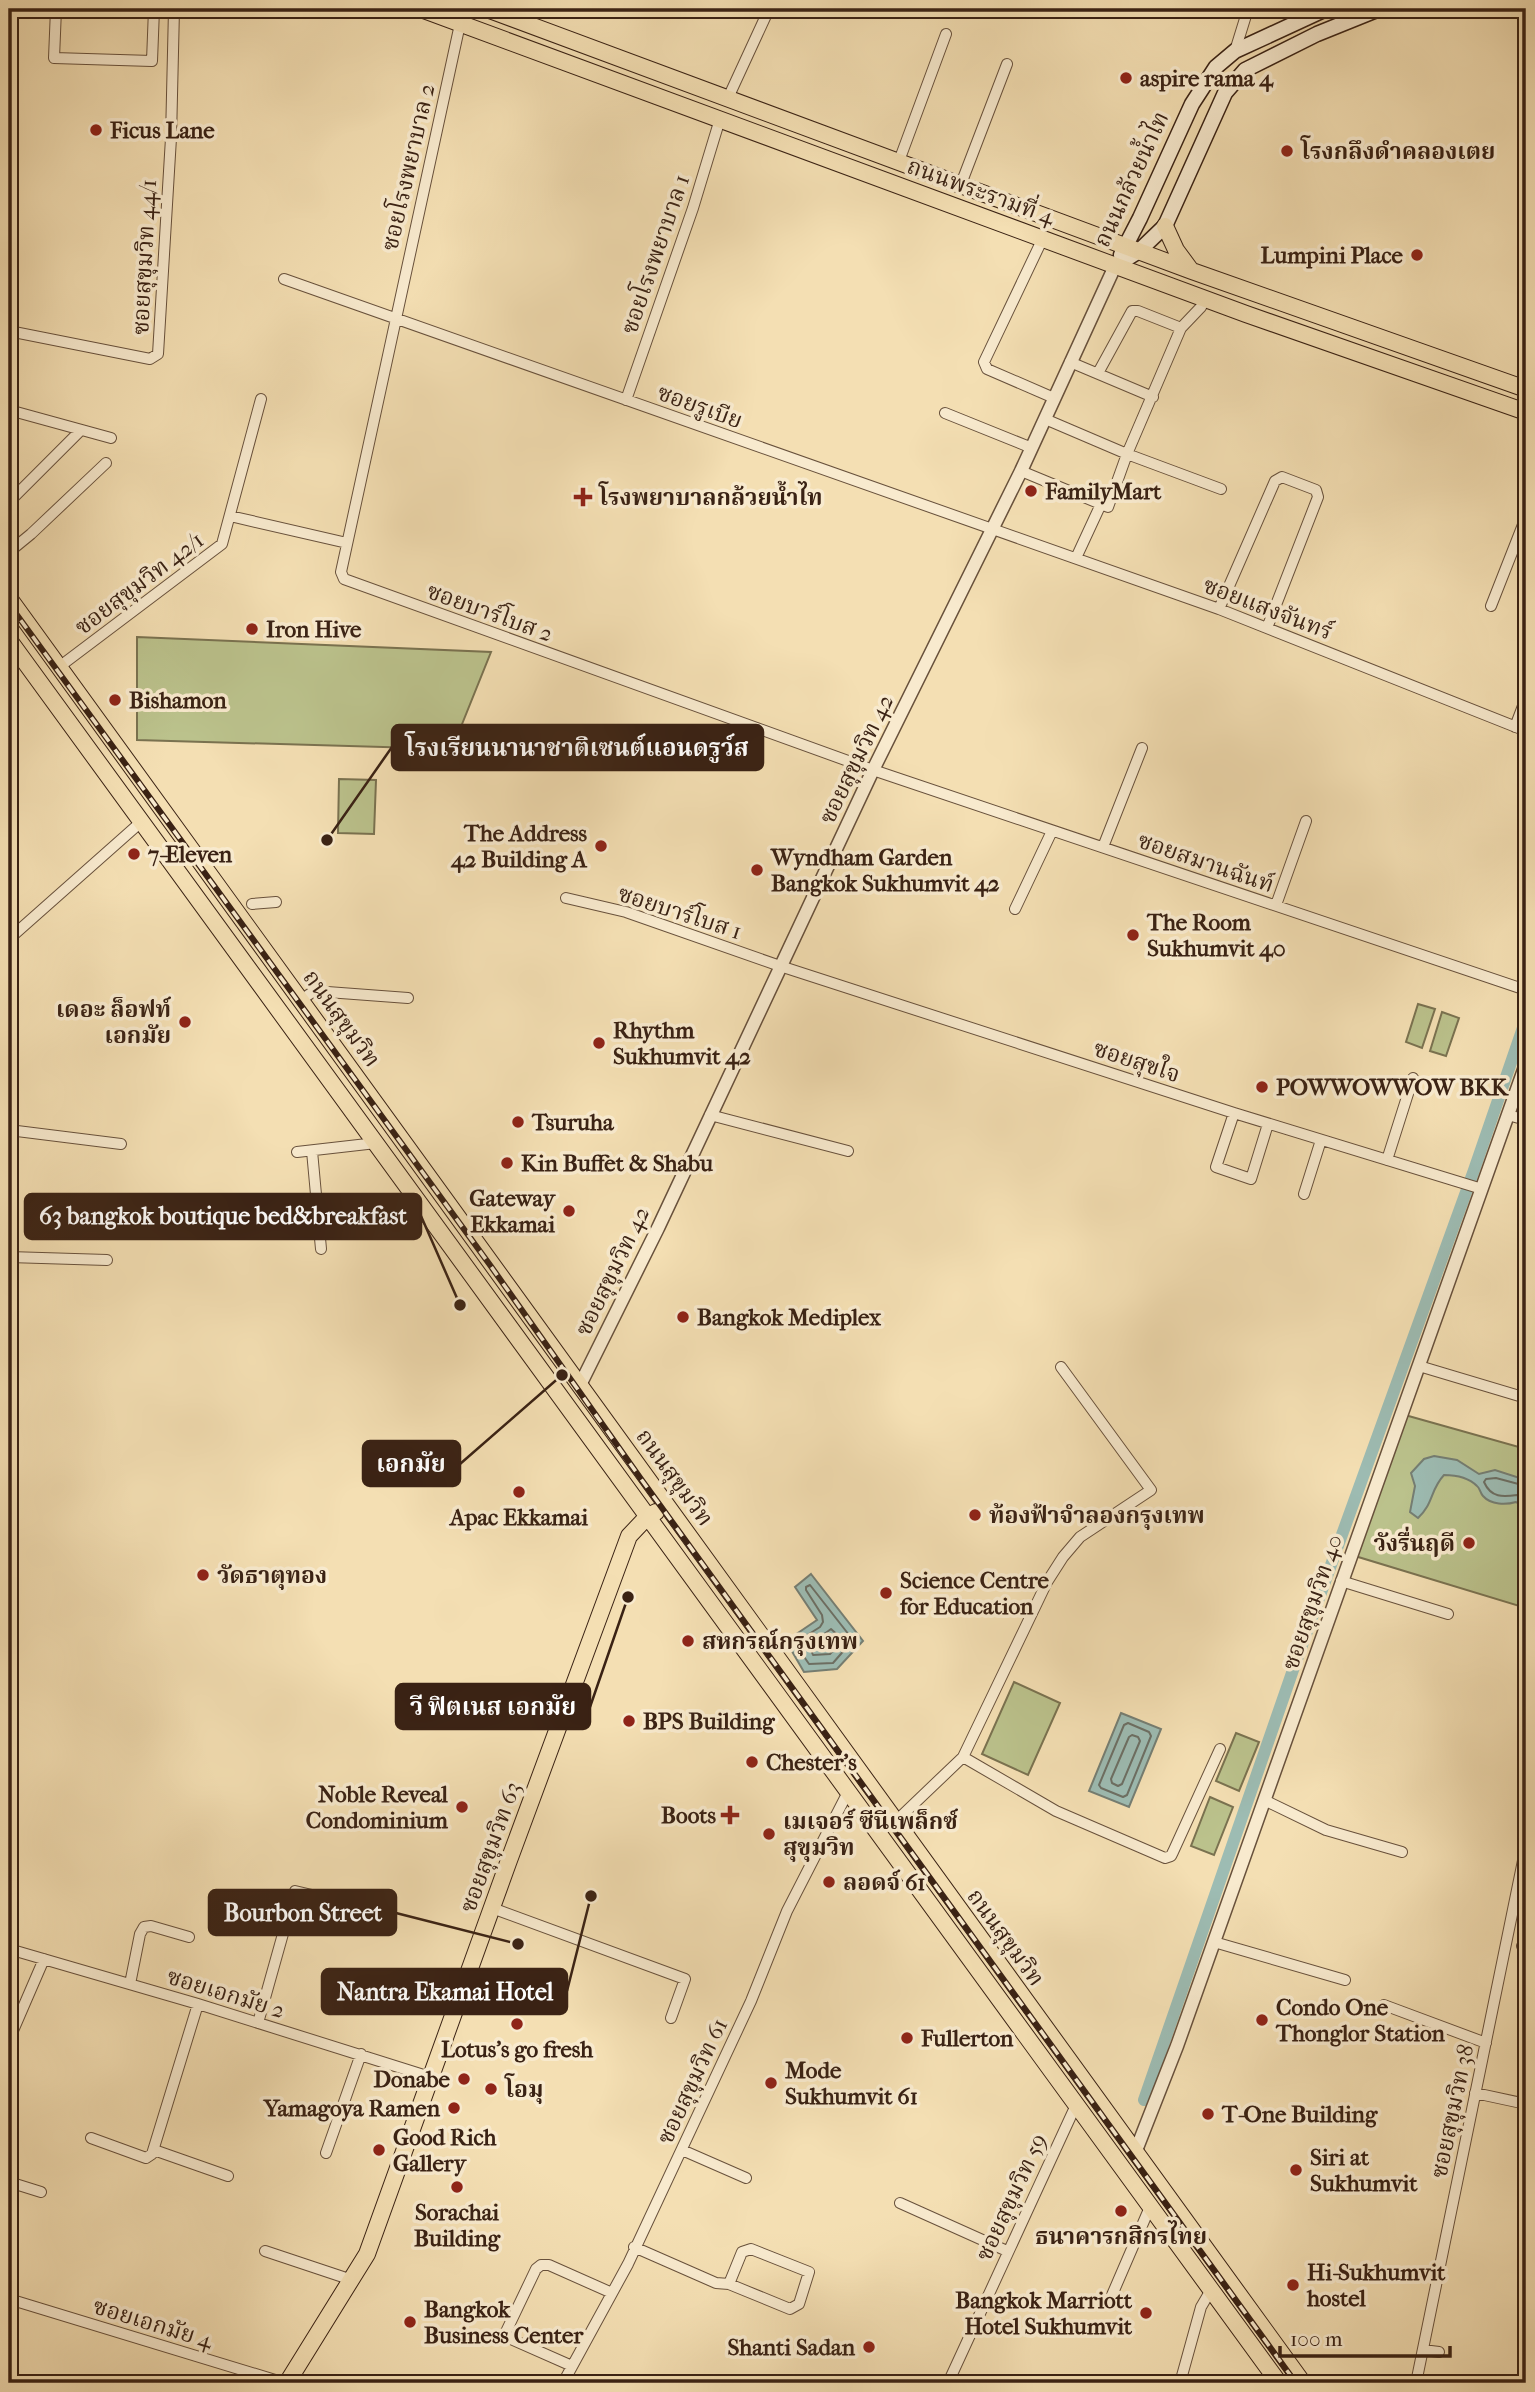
<svg xmlns="http://www.w3.org/2000/svg" width="1535" height="2392" font-family="'IM FELL French Canon','Noto Serif Thai',serif">
<style>
.green{fill:#bbc28c;stroke:#7a7250;stroke-width:2}
.water{fill:#9dbcb3;stroke:#757e73;stroke-width:2}
.lines{fill:none;stroke-linecap:round;stroke-linejoin:round}
.shore{stroke:#6c6f64;stroke-width:2}
.canal{stroke:#9dbcb3;stroke-width:12}
.minor-casing{stroke:#68513c;stroke-width:12}
.tertiary-casing{stroke:#68513c;stroke-width:15}
.secondary-casing{stroke:#3a2214;stroke-width:17}
.primary-casing{stroke:#3a2214;stroke-width:18}
.minor{stroke:#f8eace;stroke-width:10}
.tertiary{stroke:#f8eace;stroke-width:12}
.secondary{stroke:#f8eace;stroke-width:14}
.primary{stroke:#f4dfb3;stroke-width:16}
.rail-casing{stroke:#3a2214;stroke-width:6}
.rail{stroke:#f8eace;stroke-width:3.5;stroke-dasharray:10;stroke-linecap:butt}
.poi-dot{fill:#8f2418;stroke:#f8eace;stroke-width:2.5}
.labels{text-anchor:middle;stroke-width:7;stroke-linejoin:round;paint-order:stroke}
.poi-label{font-size:23px;font-weight:bold;fill:#3a2214;stroke:#f8eace;text-anchor:start}
.street-label{font-size:23px;fill:#3a2214;stroke:#f8eace}
.leader{fill:none;stroke:#3a2214;stroke-width:2.5}
.callout-dot{fill:#3a2214;stroke:#f8eace;stroke-width:2.5}
.callout{fill:#3a2214;stroke:#3a2214;stroke-width:2.5}
.callout-label{font-size:24px;text-anchor:middle;font-weight:bold;fill:#fff}
</style>
<rect width="100%" height="100%" fill="#f4dfb3"/>
<filter id="stains"><feTurbulence type="fractalNoise" baseFrequency=".00286" numOctaves="4"/><feColorMatrix values="0 0 0 0 .2 0 0 0 0 .09 0 0 0 0 .02 0 0 0 .5 -.17"/></filter>
<radialGradient id="worn" r=".72"><stop offset=".6" stop-color="#630" stop-opacity="0"/><stop offset="1" stop-color="#630" stop-opacity=".3"/></radialGradient>
<path class="green" d="M 137,637 L 491,652 L 452,749 L 137,740 Z
M 339,779 L 376,780 L 374,834 L 338,833 Z
M 1418,1004 L 1435,1009 L 1422,1048 L 1406,1042 Z
M 1442,1012 L 1459,1018 L 1446,1056 L 1430,1051 Z
M 1405,1415 L 1526,1449 L 1526,1608 L 1355,1556 Z
M 1014,1682 L 1060,1703 L 1028,1775 L 982,1754 Z
M 1236,1733 L 1259,1742 L 1239,1791 L 1216,1781 Z
M 1210,1797 L 1233,1807 L 1214,1855 L 1191,1846 Z"/>
<path class="water" d="M 1434,1456 L 1457,1460 L 1479,1474 L 1495,1470 L 1526,1480 L 1526,1509 L 1516,1502 C 1506,1505 1491,1505 1483,1496 C 1480,1493 1480,1488 1477,1486 C 1468,1477 1455,1475 1444,1475 C 1430,1490 1434,1503 1418,1518 L 1410,1512 L 1415,1486 L 1411,1473 L 1424,1459 Z
M 811,1574 L 863,1641 L 837,1669 L 804,1672 L 786,1641 L 817,1620 L 795,1587 Z
M 1121,1713 L 1161,1729 L 1129,1807 L 1089,1791 Z"/>
<g class="lines">
<path class="shore" d="M 1526,1486 L 1496,1478 L 1486,1479 L 1484,1482 C 1491,1498 1503,1497 1517,1495 L 1526,1500
M 810,1585 L 853,1640 L 833,1663 L 809,1664 L 796,1645 L 798,1641 L 820,1627 L 823,1622 L 822,1615 L 806,1590 L 806,1587 Z
M 831,1629 L 841,1638 L 841,1642 L 830,1654 L 813,1655 L 809,1645 Z
M 1128,1723 L 1149,1732 L 1151,1736 L 1127,1795 L 1123,1797 L 1101,1788 L 1099,1785 L 1124,1725 Z
M 1132,1735 L 1138,1737 L 1140,1741 L 1122,1784 L 1118,1786 L 1112,1783 L 1111,1779 L 1129,1737 Z"/>
<path class="canal" d="M 1144,2100 L 1293,1670 L 1474,1170 L 1526,1019"/>
<defs>
<path id="minor" d="M 56,9 L 54,58 L 152,61 L 154,9
M 460,24 L 341,572 L 344,579 L 873,770 L 1526,990
M 1235,51 L 1248,9
M 728,98 L 769,9
M 899,161 L 946,34
M 961,184 L 1007,64
M 1043,238 L 984,362 L 987,369 L 1054,398
M 284,279 L 1219,609 L 1526,731
M 9,331 L 150,359 L 158,354 L 171,138 L 174,9
M 1070,362 L 1153,397
M 1098,373 L 1132,311 L 1138,311 L 1181,328
M 626,400 L 693,208 L 720,119
M 9,410 L 111,438
M 945,413 L 1032,448
M 1045,419 L 1127,454 L 1221,489
M 1021,471 L 1108,507 L 1127,454 L 1181,328 L 1201,307 L 1205,299
M 9,502 L 81,430
M 230,516 L 347,543
M 9,552 L 31,534 L 106,463
M 1076,558 L 1101,504
M 1491,606 L 1526,517
M 1219,609 L 1275,481 L 1282,477 L 1316,490 L 1318,497 L 1267,628
M 59,667 L 222,544 L 261,399
M 1515,727 L 1526,698
M 1103,847 L 1142,748
M 566,898 L 626,912 L 780,966 L 1234,1113 L 1482,1189
M 252,904 L 276,902
M 1276,905 L 1306,821
M 1015,909 L 1052,831
M 9,939 L 141,822
M 301,1000 L 314,991 L 408,998
M 1234,1113 L 1216,1167 L 1251,1179 L 1268,1124
M 710,1115 L 848,1151
M 1508,1115 L 1526,1120
M 9,1130 L 121,1144
M 312,1151 L 321,1249
M 297,1152 L 376,1143
M 1387,1160 L 1413,1078
M 1304,1194 L 1321,1140
M 9,1257 L 107,1260
M 1419,1366 L 1526,1398
M 1341,1581 L 1448,1614
M 963,1757 L 1056,1811 L 1165,1858 L 1171,1856 L 1173,1852 L 1220,1749
M 1264,1800 L 1326,1830 L 1402,1852
M 895,1822 L 963,1757 L 1047,1582 L 1063,1557 L 1080,1537 L 1151,1490 L 1061,1367
M 492,1908 L 685,1979 L 671,2018
M 1214,1942 L 1345,1980
M 1522,1946 L 1526,1947
M 9,1949 L 198,2004 L 430,2077
M 130,1984 L 140,1934 L 144,1927 L 151,1926 L 189,1937
M 1384,2005 L 1486,2043
M 258,2023 L 295,1891 L 371,1909
M 9,2040 L 44,1959
M 1475,2093 L 1526,2104
M 91,2138 L 146,2158 L 152,2154 L 198,2004
M 154,2150 L 228,2176
M 682,2150 L 746,2178
M 326,2153 L 361,2054
M 9,2182 L 41,2192
M 900,2203 L 1007,2251
M 634,2247 L 716,2283 L 729,2284 L 742,2252 L 751,2249 L 809,2272 L 799,2304 L 790,2309 L 729,2284
M 265,2251 L 352,2280
M 9,2299 L 285,2383
M 1109,2302 L 1150,2207
M 1423,2350 L 1439,2352
M 572,2366 L 504,2336 L 536,2269 L 541,2265 L 549,2265 L 612,2293
M 563,2383 L 628,2264 L 751,2001 L 787,1911 L 848,1792
M 948,2383 L 1076,2105
M 1180,2383 L 1201,2307 L 1211,2290
M 1416,2383 L 1526,1846"/>
<path id="tertiary" d="M 580,1385 L 658,1228 L 873,770 L 1021,471 L 1115,266
M 1135,2153 L 1177,2046 L 1526,1064"/>
<path id="secondary" d="M 1121,255 L 1140,218 L 1192,104 L 1216,67 L 1235,51 L 1326,9
M 1115,266 L 1139,251 L 1165,226 L 1225,93 L 1245,70 L 1317,34 L 1379,9"/>
<path id="primary" d="M 421,9 L 1246,314 L 1526,412
M 487,9 L 1192,271 L 1526,389
M 1165,226 L 1176,250 L 1190,269
M 9,598 L 1303,2383
M 9,640 L 1279,2383
M 287,2383 L 367,2254 L 508,1863 L 629,1536 L 647,1517 L 656,1512"/>
</defs>
<use href="#minor" class="minor-casing"/>
<use href="#tertiary" class="tertiary-casing"/>
<use href="#secondary" class="secondary-casing"/>
<use href="#primary" class="primary-casing"/>
<use href="#minor" class="minor"/>
<use href="#tertiary" class="tertiary"/>
<use href="#secondary" class="secondary"/>
<use href="#primary" class="primary"/>
<defs>
<path id="rail" d="M 9,604 L 490,1265 L 641,1479 L 1296,2383"/>
</defs>
<use href="#rail" class="rail-casing"/>
<use href="#rail" class="rail"/>
</g>
<g class="poi-dot">
<circle cx="1126" cy="78" r="7"/>
<circle cx="96" cy="130" r="7"/>
<circle cx="1287" cy="151" r="7"/>
<circle cx="1417" cy="255" r="7"/>
<circle cx="1031" cy="491" r="7"/>
<path d="M579.5 486.5h7v7h7v7h-7v7h-7v-7h-7v-7h7z"/>
<circle cx="252" cy="629" r="7"/>
<circle cx="115" cy="700" r="7"/>
<circle cx="601" cy="846" r="7"/>
<circle cx="134" cy="854" r="7"/>
<circle cx="757" cy="870" r="7"/>
<circle cx="1133" cy="935" r="7"/>
<circle cx="185" cy="1022" r="7"/>
<circle cx="599" cy="1043" r="7"/>
<circle cx="1262" cy="1087" r="7"/>
<circle cx="518" cy="1122" r="7"/>
<circle cx="507" cy="1163" r="7"/>
<circle cx="569" cy="1211" r="7"/>
<circle cx="683" cy="1317" r="7"/>
<circle cx="519" cy="1492" r="7"/>
<circle cx="975" cy="1515" r="7"/>
<circle cx="1469" cy="1543" r="7"/>
<circle cx="203" cy="1575" r="7"/>
<circle cx="886" cy="1593" r="7"/>
<circle cx="688" cy="1641" r="7"/>
<circle cx="629" cy="1721" r="7"/>
<circle cx="752" cy="1762" r="7"/>
<circle cx="462" cy="1807" r="7"/>
<path d="M726.5 1804.5h7v7h7v7h-7v7h-7v-7h-7v-7h7z"/>
<circle cx="769" cy="1834" r="7"/>
<circle cx="829" cy="1882" r="7"/>
<circle cx="1262" cy="2020" r="7"/>
<circle cx="517" cy="2024" r="7"/>
<circle cx="907" cy="2038" r="7"/>
<circle cx="464" cy="2079" r="7"/>
<circle cx="771" cy="2083" r="7"/>
<circle cx="491" cy="2089" r="7"/>
<circle cx="454" cy="2108" r="7"/>
<circle cx="1208" cy="2114" r="7"/>
<circle cx="379" cy="2150" r="7"/>
<circle cx="1296" cy="2170" r="7"/>
<circle cx="457" cy="2187" r="7"/>
<circle cx="1121" cy="2211" r="7"/>
<circle cx="1293" cy="2285" r="7"/>
<circle cx="1146" cy="2313" r="7"/>
<circle cx="410" cy="2322" r="7"/>
<circle cx="869" cy="2347" r="7"/>
</g>
<g class="labels">
<g class="poi-label">
<text x="1140" y="86">aspire rama 4</text>
<text x="110" y="138">Ficus Lane</text>
<text x="1301" y="159">โรงกลึงดำคลองเตย</text>
<text x="1403" y="263" text-anchor="end">Lumpini Place</text>
<text x="1045" y="499">FamilyMart</text>
<text x="599" y="505">โรงพยาบาลกล้วยน้ำไท</text>
<text x="266" y="637">Iron Hive</text>
<text x="129" y="708">Bishamon</text>
<text x="587" y="841" text-anchor="end">The Address<tspan x="587" dy="26">42 Building A</tspan></text>
<text x="148" y="862">7-Eleven</text>
<text x="771" y="865">Wyndham Garden<tspan x="771" dy="26">Bangkok Sukhumvit 42</tspan></text>
<text x="1147" y="930">The Room<tspan x="1147" dy="26">Sukhumvit 40</tspan></text>
<text x="171" y="1017" text-anchor="end">เดอะ ล็อฟท์<tspan x="171" dy="26">เอกมัย</tspan></text>
<text x="613" y="1038">Rhythm<tspan x="613" dy="26">Sukhumvit 42</tspan></text>
<text x="1276" y="1095">POWWOWWOW BKK</text>
<text x="532" y="1130">Tsuruha</text>
<text x="521" y="1171">Kin Buffet &amp; Shabu</text>
<text x="555" y="1206" text-anchor="end">Gateway<tspan x="555" dy="26">Ekkamai</tspan></text>
<text x="697" y="1325">Bangkok Mediplex</text>
<text x="989" y="1523">ท้องฟ้าจำลองกรุงเทพ</text>
<text x="519" y="1525" text-anchor="middle">Apac Ekkamai</text>
<text x="1455" y="1551" text-anchor="end">วังรื่นฤดี</text>
<text x="217" y="1583">วัดธาตุทอง</text>
<text x="900" y="1588">Science Centre<tspan x="900" dy="26">for Education</tspan></text>
<text x="702" y="1649">สหกรณ์กรุงเทพ</text>
<text x="643" y="1729">BPS Building</text>
<text x="766" y="1770">Chester's</text>
<text x="448" y="1802" text-anchor="end">Noble Reveal<tspan x="448" dy="26">Condominium</tspan></text>
<text x="716" y="1823" text-anchor="end">Boots</text>
<text x="783" y="1829">เมเจอร์ ซีนีเพล็กซ์<tspan x="783" dy="26">สุขุมวิท</tspan></text>
<text x="843" y="1890">ลอดจ์ 61</text>
<text x="1276" y="2015">Condo One<tspan x="1276" dy="26">Thonglor Station</tspan></text>
<text x="921" y="2046">Fullerton</text>
<text x="517" y="2057" text-anchor="middle">Lotus's go fresh</text>
<text x="785" y="2078">Mode<tspan x="785" dy="26">Sukhumvit 61</tspan></text>
<text x="450" y="2087" text-anchor="end">Donabe</text>
<text x="505" y="2097">โอมุ</text>
<text x="440" y="2116" text-anchor="end">Yamagoya Ramen</text>
<text x="1222" y="2122">T-One Building</text>
<text x="393" y="2145">Good Rich<tspan x="393" dy="26">Gallery</tspan></text>
<text x="1310" y="2165">Siri at<tspan x="1310" dy="26">Sukhumvit</tspan></text>
<text x="457" y="2220" text-anchor="middle">Sorachai<tspan x="457" dy="26">Building</tspan></text>
<text x="1121" y="2244" text-anchor="middle">ธนาคารกสิกรไทย</text>
<text x="1307" y="2280">Hi-Sukhumvit<tspan x="1307" dy="26">hostel</tspan></text>
<text x="1132" y="2308" text-anchor="end">Bangkok Marriott<tspan x="1132" dy="26">Hotel Sukhumvit</tspan></text>
<text x="424" y="2317">Bangkok<tspan x="424" dy="26">Business Center</tspan></text>
<text x="855" y="2355" text-anchor="end">Shanti Sadan</text>
</g>
<g class="street-label">
<text transform="translate(408 167) rotate(-77)" y="8">ซอยโรงพยาบาล 2</text>
<text transform="translate(1131 179) rotate(-65)" y="8">ถนนกล้วยน้ำไท</text>
<text transform="translate(981 191) rotate(20)" y="8">ถนนพระรามที่ 4</text>
<text transform="translate(655 254) rotate(-71)" y="8">ซอยโรงพยาบาล 1</text>
<text transform="translate(144 257) rotate(-87)" y="8">ซอยสุขุมวิท 44/1</text>
<text transform="translate(700 406) rotate(20)" y="8">ซอยรูเบีย</text>
<text transform="translate(139 583) rotate(-37)" y="8">ซอยสุขุมวิท 42/1</text>
<text transform="translate(1268 608) rotate(21)" y="8">ซอยแสงจันทร์</text>
<text transform="translate(490 612) rotate(20)" y="8">ซอยบาร์โบส 2</text>
<text transform="translate(856 759) rotate(-64)" y="8">ซอยสุขุมวิท 42</text>
<text transform="translate(1206 862) rotate(19)" y="8">ซอยสมานฉันท์</text>
<text transform="translate(680 912) rotate(18)" y="8">ซอยบาร์โบส 1</text>
<text transform="translate(342 1018) rotate(54)" y="8">ถนนสุขุมวิท</text>
<text transform="translate(1137 1061) rotate(18)" y="8">ซอยสุขใจ</text>
<text transform="translate(612 1271) rotate(-64)" y="8">ซอยสุขุมวิท 42</text>
<text transform="translate(675 1477) rotate(54)" y="8">ถนนสุขุมวิท</text>
<text transform="translate(1312 1602) rotate(-71)" y="8">ซอยสุขุมวิท 40</text>
<text transform="translate(490 1847) rotate(-70)" y="8">ซอยสุขุมวิท 63</text>
<text transform="translate(1006 1937) rotate(54)" y="8">ถนนสุขุมวิท</text>
<text transform="translate(226 1993) rotate(17)" y="8">ซอยเอกมัย 2</text>
<text transform="translate(692 2081) rotate(-65)" y="8">ซอยสุขุมวิท 61</text>
<text transform="translate(1452 2111) rotate(-78)" y="8">ซอยสุขุมวิท 38</text>
<text transform="translate(1011 2197) rotate(-65)" y="8">ซอยสุขุมวิท 59</text>
<text transform="translate(153 2323) rotate(17)" y="8">ซอยเอกมัย 4</text>
</g>
</g>
<path class="leader" d="M327 840L392 747M460 1305L421 1216M562 1375L460 1464M628 1597L590 1707M518 1944L396 1913M591 1896L567 1991"/>
<g class="callout-dot">
<circle cx="327" cy="840" r="7"/>
<circle cx="460" cy="1305" r="7"/>
<circle cx="562" cy="1375" r="7"/>
<circle cx="628" cy="1597" r="7"/>
<circle cx="518" cy="1944" r="7"/>
<circle cx="591" cy="1896" r="7"/>
</g>
<g class="callout">
<rect x="392" y="725" width="371" height="45" rx="7"/>
<rect x="25" y="1194" width="396" height="45" rx="7"/>
<rect x="363" y="1441" width="97" height="45" rx="7"/>
<rect x="396" y="1684" width="194" height="45" rx="7"/>
<rect x="209" y="1890" width="187" height="45" rx="7"/>
<rect x="322" y="1969" width="245" height="45" rx="7"/>
</g>
<g class="callout-label">
<text x="577" y="756">โรงเรียนนานาชาติเซนต์แอนดรูว์ส</text>
<text x="223" y="1224">63 bangkok boutique bed&amp;breakfast</text>
<text x="411" y="1472">เอกมัย</text>
<text x="493" y="1715">วี ฟิตเนส เอกมัย</text>
<text x="303" y="1921">Bourbon Street</text>
<text x="445" y="2000">Nantra Ekamai Hotel</text>
</g>
<rect width="1535" height="2392" fill="none" stroke="#f4dfb3" stroke-width="35"/>
<rect x="10" y="10" width="1514" height="2371" fill="none" stroke="#3a2214" stroke-width="3.5"/>
<rect x="18" y="18" width="1500" height="2357" fill="none" stroke="#3a2214" stroke-width="2"/>
<path d="M1280 2346v10h170v-10" fill="none" stroke="#3a2214" stroke-width="3.5"/>
<text x="1290" y="2346" font-size="21" fill="#3a2214" stroke="#f8eace" stroke-width="5" paint-order="stroke">100 m</text>
<rect width="100%" height="100%" filter="url(#stains)"/>
<rect width="100%" height="100%" fill="url(#worn)"/>
</svg>
